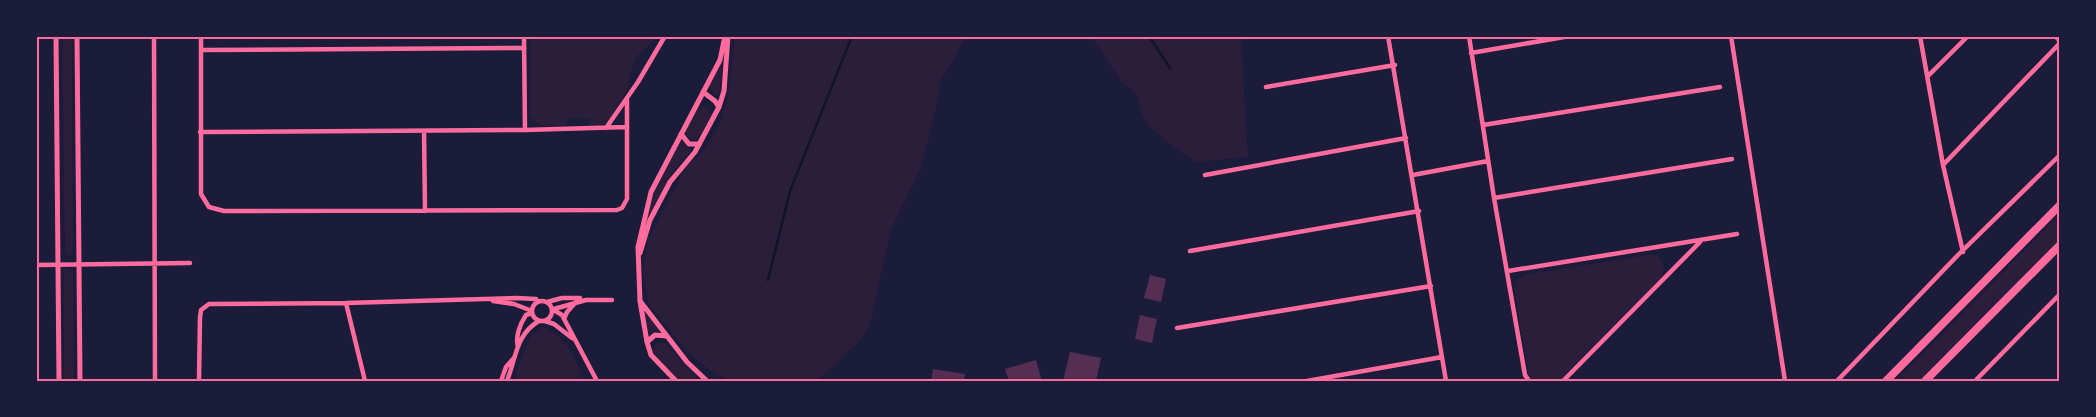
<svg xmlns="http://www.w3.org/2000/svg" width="2096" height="417" font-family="'Noto Serif',serif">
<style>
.green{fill:#2a1e3b}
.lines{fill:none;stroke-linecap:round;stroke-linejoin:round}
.stream{stroke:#12122b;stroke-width:2.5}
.building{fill:#542f53}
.minor{stroke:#ff6b9d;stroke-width:4.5}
.tertiary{stroke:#ff6b9d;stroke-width:5}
.motorway{stroke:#ff6b9d;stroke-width:8}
.neatline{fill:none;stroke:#ff6b9d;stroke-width:2}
</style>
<rect width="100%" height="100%" fill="#1b1b3a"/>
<path class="green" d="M 62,36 L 72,36 L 73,252 L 70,256 L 66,254 L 65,249 Z
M 530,36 L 659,36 L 637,56 L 631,71 L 627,90 L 609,120 L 601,125 L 591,126 L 590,119 L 566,118 L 566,126 C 551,126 538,129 530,116 Z
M 735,36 L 967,36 L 941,80 L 935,112 L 921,168 L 891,229 L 870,325 L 861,339 L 818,381 L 731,381 C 696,367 675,336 652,309 L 648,301 L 643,273 L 648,240 L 688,164 L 700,155 L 719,125 L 728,97 Z
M 1091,36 L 1241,36 L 1248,157 L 1195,162 C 1171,142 1139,129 1137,94 L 1121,81 Z
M 723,61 L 719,96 L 717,96 L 709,87 Z
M 702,106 L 708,107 L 712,114 L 699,138 L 690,140 L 685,135 L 686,131 L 697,109 Z
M 681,140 L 691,152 L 675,169 L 648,219 L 646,219 L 655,189 Z
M 2060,214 L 2060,239 L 1920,381 L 1896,381 Z
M 1653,254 L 1658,256 L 1664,264 L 1662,277 L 1559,381 L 1530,381 L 1514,289 L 1517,279 L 1530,274 Z
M 66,267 L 73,271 L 74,381 L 64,381 L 64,270 Z
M 645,310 L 662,330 L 648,332 Z
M 544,327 C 565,335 577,360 584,381 L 513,381 L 531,335 Z
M 662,342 L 670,347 L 700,381 L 679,381 L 654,355 L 653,351 L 656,344 Z"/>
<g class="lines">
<path class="stream" d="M 1149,36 L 1170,68
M 768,280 L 790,191 L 852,36"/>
</g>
<path class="building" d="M 1150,275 L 1166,279 L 1161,302 L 1144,298 Z
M 1140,315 L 1157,319 L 1152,343 L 1135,339 Z
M 1070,352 L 1101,358 L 1096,381 L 1063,381 Z
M 1036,360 L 1042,381 L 1009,381 L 1005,369 Z
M 933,369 L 965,374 L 964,381 L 931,381 Z"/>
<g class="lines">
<path class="minor" d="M 154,36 L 155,381
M 201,36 L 201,194 L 209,207 L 224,211 L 617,210 L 622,208 L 627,199 L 627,100
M 524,36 L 525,130
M 1388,36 L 1446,381
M 1469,36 L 1494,198 L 1525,375 L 1529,381
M 1731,36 L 1785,381
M 1920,36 L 1943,165 L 1963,252
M 2055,36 L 2060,41
M 201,50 L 524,48
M 1471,53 L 1570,36
M 1928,76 L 1968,36
M 1266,87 L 1395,65
M 1483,125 L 1720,87
M 606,128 L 638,82 L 665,36
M 424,131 L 425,211
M 200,132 L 525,130 L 626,127
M 1943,165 L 2060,43
M 1205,175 L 1406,138
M 1413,175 L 1488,161
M 1494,198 L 1732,159
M 1190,251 L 1419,211
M 36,265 L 190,263
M 1508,271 L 1737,234
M532 311a10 10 0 1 1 20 0a10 10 0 1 1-20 0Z
M 493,301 L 514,304 L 532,311
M 547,302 L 562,298 L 580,298
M 346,303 L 365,381
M 552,309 L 562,315 L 597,381
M 554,309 L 586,300 L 612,300
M 564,319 L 567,312 L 576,302
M 545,321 L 554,324 L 572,338
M 1177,328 L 1431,286
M 518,347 C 515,337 520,324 526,315 L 532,313
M 199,381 L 200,317 L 201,310 L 209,304 L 346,303 L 517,298 L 536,299 L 538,302
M 501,381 L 506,367 L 513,359
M 507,381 C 516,358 516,334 539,321
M 1307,381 L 1442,357
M 1563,381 L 1700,242
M 1837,381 L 1959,254 L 2060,155
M 1975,381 L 2060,294"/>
<path class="tertiary" d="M 56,36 L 59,381
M 77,36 L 80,381
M 703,92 L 715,101 L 719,107
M 681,134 L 689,144 L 699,144
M 640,253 L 650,220 L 670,182 L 695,152 L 719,107 L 724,91 L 728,36
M 640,301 L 687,362 L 707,381
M 647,342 L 655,335 L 667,336
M 676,381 L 651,355 L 647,342 L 640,301 L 638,247 L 651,192 L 720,60 L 725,36"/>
<path class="motorway" d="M 1886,381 L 2060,205
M 1925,381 L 2060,245"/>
</g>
<rect width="2096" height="417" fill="none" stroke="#1b1b3a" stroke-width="75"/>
<rect x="38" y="38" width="2020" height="342" class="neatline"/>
</svg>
